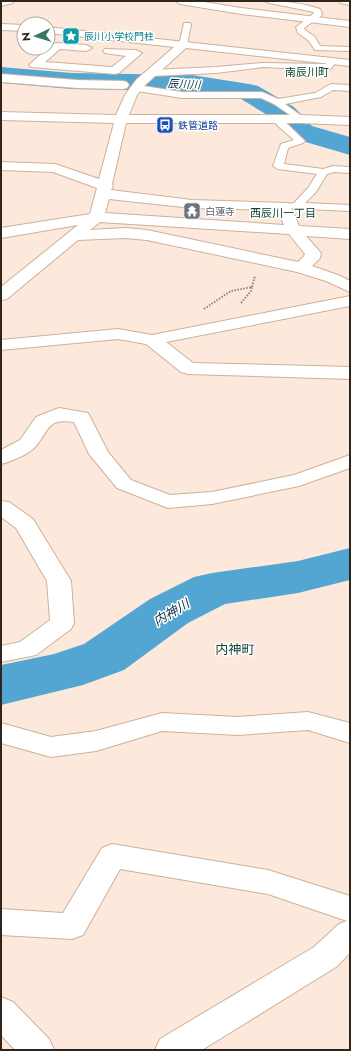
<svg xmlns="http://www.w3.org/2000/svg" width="351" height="1051" font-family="Jost,'Noto Sans JP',sans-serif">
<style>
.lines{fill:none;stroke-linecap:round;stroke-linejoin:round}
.river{fill:#54a6d2;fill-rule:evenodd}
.lane-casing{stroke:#ceb098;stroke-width:2}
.street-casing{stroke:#ceb098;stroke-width:2}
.path{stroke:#95867a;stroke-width:2;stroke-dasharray:1.5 1.5;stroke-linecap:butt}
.lane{fill:#fff;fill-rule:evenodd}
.street{fill:#fff;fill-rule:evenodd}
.labels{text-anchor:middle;stroke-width:3;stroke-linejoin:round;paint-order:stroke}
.far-culture-label{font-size:10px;fill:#0d838f;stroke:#fff;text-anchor:start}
.far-transit-label{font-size:10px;fill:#164399;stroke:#fff;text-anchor:start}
.far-worship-label{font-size:10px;fill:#5b616d;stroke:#fff;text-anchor:start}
.far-neighbourhood-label{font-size:11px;fill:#144433;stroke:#fff}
.far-water-label{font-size:11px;font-style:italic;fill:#0b3143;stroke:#fff}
.water-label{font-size:13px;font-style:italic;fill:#0b3143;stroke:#fff}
.neighbourhood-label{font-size:13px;fill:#144433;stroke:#fff}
</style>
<rect width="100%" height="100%" fill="#fde9db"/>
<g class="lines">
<path class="river" d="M 1,67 L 72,73 L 192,75 L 249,84 L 258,86 L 294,107 L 312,126 L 350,137 L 350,155 L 292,138 L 274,119 L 241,99 L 192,91 L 72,89 L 1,83 Z
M 350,548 L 350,580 L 298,593 L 225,604 L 188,623 L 124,670 L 83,685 L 1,705 L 1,665 L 54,654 L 84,644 L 150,599 L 194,577 L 212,573 L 298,561 Z"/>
<defs>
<path id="lane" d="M 265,1 C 284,1 302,3 320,9 L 322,14 L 321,16 L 304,28 L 305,30 L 315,37 L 320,46 L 350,47 L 350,51 L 315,50 L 309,41 L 298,33 L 296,27 L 313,14 L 314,12 L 269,3 Z
M 184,23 L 190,23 L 191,25 L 187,45 L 183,47 L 179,45 Z
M 329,59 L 332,59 L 336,61 L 331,69 L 328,70 L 263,67 L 216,73 L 152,76 L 148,73 L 152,70 L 216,67 L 263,63 L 326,64 Z
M 331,84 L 350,85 L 350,91 L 333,90 L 321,97 L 285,104 L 303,117 L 305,119 L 300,122 L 274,104 L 261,98 L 182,98 L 137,91 L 133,88 L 137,85 L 182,92 L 262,92 L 278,99 L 315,93 Z
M 277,116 L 280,117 L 305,141 L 303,143 L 288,148 L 284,164 L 323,169 L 333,166 L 350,167 L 350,173 L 334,172 L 327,174 L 316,192 L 305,203 L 350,205 L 350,211 L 286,208 L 285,206 L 286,204 L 294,203 L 308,188 L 317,174 L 278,169 L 273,166 L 281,144 L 294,140 L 279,127 L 272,119 Z"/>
<path id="street" d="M 1,1 L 14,1 L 13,3 L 1,6 Z
M 175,1 L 198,1 L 241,8 L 350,21 L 350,27 L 241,14 L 180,4 Z
M 339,1 L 350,1 L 350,5 L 340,3 Z
M 1,24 L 24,25 L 24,31 L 1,30 Z
M 48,27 L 350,60 L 350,66 L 186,48 L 144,86 L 137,95 L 129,115 L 300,115 L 350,117 L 350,125 L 300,123 L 126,123 L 112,184 L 113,186 L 111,190 L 192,200 L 289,203 L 299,226 L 350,229 L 350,239 L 306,236 L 321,253 L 320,258 L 312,266 L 338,275 L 350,281 L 350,292 L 326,281 L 297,272 L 147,240 L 125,238 L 78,240 L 7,299 L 1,300 L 1,287 L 78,225 L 1,238 L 1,228 L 90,214 L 97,188 L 53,172 L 1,170 L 1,162 L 55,164 L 99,179 L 114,123 L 1,120 L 1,112 L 116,115 L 125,95 L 136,80 L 174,47 L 48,33 ZM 109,199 L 192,208 L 278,210 L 284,225 L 105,213 ZM 100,222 L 289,234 L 305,254 L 304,256 L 298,262 L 147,230 L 125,228 L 90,230 Z
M 57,43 L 86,45 L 92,48 L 86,51 L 60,49 L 45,62 L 112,67 L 126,56 L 105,53 L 103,51 L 105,49 L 136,50 L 142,53 L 119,73 L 115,74 L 31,67 L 29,65 L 31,63 L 53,44 Z
M 1,74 L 77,80 L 123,81 L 127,82 L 129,85 L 127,88 L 123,89 L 77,88 L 1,82 Z
M 350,296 L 350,306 L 166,342 L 193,363 L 350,367 L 350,379 L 188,374 L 181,372 L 146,344 L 118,339 L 1,350 L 1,340 L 118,329 L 152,335 Z
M 59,408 L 88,413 L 108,452 L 131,480 L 170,495 L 212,492 L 294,475 L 350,455 L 350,468 L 299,486 L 212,504 L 168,508 L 117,488 L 89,454 L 74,422 C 46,418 50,430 35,447 C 29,454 10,462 1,464 L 1,450 L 20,440 L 36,417 Z
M 1,501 L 9,502 L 33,519 L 71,581 L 74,623 L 71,629 L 36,655 L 1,662 L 1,646 L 20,642 L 50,620 L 47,581 L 16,528 L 1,517 Z
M 308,712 L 350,723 L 350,743 L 308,730 L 238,735 L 162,731 L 96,751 L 51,757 L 1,743 L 1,723 L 51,737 L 96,731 L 162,713 L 238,717 Z
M 112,844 L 268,870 L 350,896 L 350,953 L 336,967 L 202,1050 L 155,1050 L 160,1039 L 314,947 L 339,924 L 347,921 L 268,894 L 120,869 L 83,935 L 72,939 L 1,935 L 1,909 L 63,913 L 102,848 Z
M 1,997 L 13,1002 L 49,1039 L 54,1050 L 15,1050 L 1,1035 Z"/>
</defs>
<use href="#lane" class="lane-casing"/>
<use href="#street" class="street-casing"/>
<path class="path" d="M 241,303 L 251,291 L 252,287
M 204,309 L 231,291 L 252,287 L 255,276"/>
<use href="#lane" class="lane"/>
<use href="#street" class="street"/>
</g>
<defs>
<symbol id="sight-square" viewBox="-11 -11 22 22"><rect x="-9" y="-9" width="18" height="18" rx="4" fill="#0f9aa8" stroke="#fff"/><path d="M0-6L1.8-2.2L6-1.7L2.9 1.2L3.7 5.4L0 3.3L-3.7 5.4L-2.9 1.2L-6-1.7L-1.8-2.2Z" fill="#fff"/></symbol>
<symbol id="bus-square" viewBox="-11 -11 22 22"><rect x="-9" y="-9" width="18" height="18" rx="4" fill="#1a4fb4" stroke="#fff"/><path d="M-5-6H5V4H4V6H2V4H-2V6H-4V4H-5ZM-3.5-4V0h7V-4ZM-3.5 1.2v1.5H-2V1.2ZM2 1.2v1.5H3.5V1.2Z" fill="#fff"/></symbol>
<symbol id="temple-square" viewBox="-11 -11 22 22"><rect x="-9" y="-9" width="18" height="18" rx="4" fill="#6b7280" stroke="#fff"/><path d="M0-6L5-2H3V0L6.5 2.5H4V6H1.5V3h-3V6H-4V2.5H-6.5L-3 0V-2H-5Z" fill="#fff"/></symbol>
</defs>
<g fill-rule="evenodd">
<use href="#sight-square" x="61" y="26" width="20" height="20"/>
<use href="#bus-square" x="155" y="115" width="20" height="20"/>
<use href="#temple-square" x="182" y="201" width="20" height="20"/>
</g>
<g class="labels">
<g class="far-culture-label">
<text x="84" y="40">辰川小学校門柱</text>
</g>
<g class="far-transit-label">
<text x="178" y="129">鉄管道路</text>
</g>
<g class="far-worship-label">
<text x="205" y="215">白蓮寺</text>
</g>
<g class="far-neighbourhood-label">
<text x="307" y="76">南辰川町</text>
<text x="283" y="217">西辰川一丁目</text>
</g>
<g class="far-water-label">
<text transform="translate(184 84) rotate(3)" y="4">辰川川</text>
</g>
<g class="water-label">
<text transform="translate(171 612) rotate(-31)" y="5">内神川</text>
</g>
<g class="neighbourhood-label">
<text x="235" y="654">内神町</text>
</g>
</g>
<rect width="351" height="1051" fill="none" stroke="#30251c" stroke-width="4"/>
<g transform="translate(36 36) rotate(266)"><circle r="19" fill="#ffffff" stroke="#aca8a4"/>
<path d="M0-3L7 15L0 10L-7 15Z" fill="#3b765f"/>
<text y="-6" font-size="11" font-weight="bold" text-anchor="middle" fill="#30251c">N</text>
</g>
</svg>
